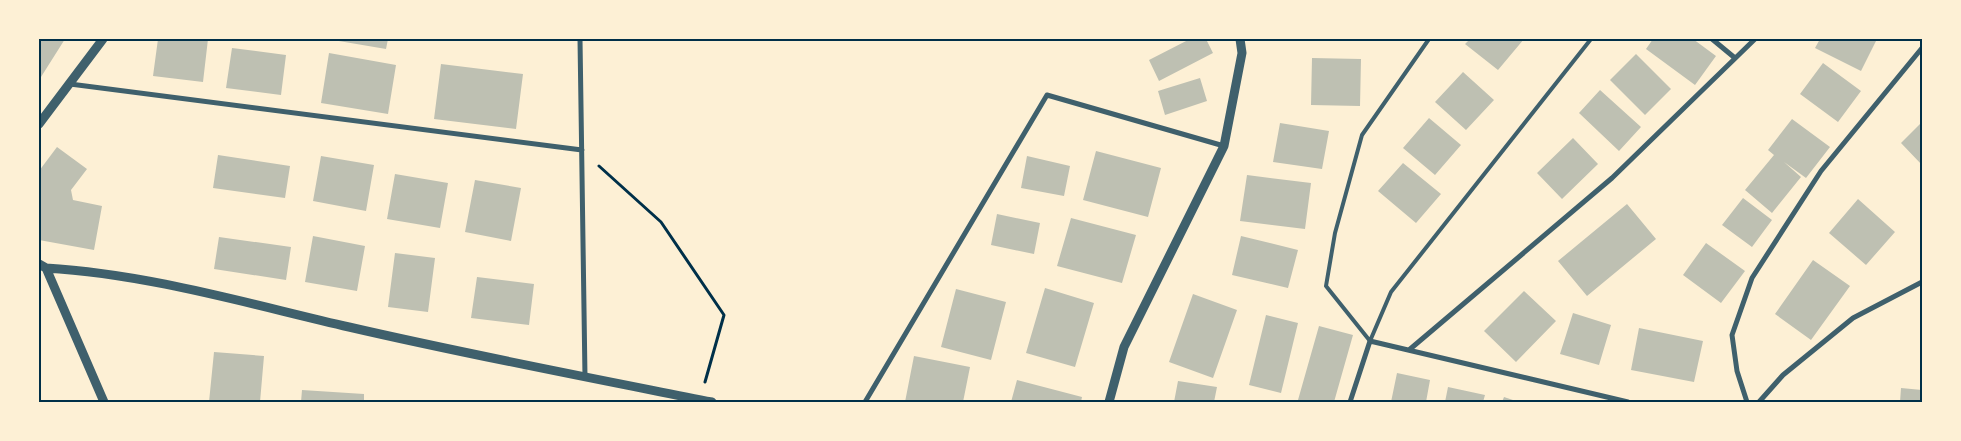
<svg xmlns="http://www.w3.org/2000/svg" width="1961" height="441" font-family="'Space Grotesk',sans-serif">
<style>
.building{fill:#bec0b2}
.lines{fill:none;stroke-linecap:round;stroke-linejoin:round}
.path{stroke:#003049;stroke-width:3}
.service{stroke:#3f606c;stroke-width:4}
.minor{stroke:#3f606c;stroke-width:5}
.tertiary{stroke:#3f606c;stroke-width:9}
.neatline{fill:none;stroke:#003049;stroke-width:2}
</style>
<rect width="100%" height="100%" fill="#fdf0d5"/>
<path class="building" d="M 39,39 L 65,39 L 41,77 L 39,76 Z
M 158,39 L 208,39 L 203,82 L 153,76 Z
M 327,39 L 388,39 L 386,49 Z
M 1190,39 L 1206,39 L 1213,53 L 1159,81 L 1149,60 Z
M 1470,39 L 1524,39 L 1498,70 L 1465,44 Z
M 1653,39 L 1693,39 L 1716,56 L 1695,85 L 1646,49 Z
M 1820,39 L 1877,39 L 1861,71 L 1815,48 Z
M 232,48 L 286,55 L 281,95 L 226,88 Z
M 329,53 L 396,65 L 388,114 L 321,103 Z
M 1636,54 L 1671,89 L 1645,115 L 1610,80 Z
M 1312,58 L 1361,59 L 1360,106 L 1311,105 Z
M 1823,63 L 1861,91 L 1838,122 L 1800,94 Z
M 441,64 L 523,74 L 516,129 L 434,119 Z
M 1463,72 L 1494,100 L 1466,130 L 1435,102 Z
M 1200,78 L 1207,101 L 1165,115 L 1158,91 Z
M 1600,90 L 1641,127 L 1619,151 L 1579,113 Z
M 1429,118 L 1461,145 L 1435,175 L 1403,148 Z
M 1792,119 L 1830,147 L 1806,178 L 1784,162 L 1801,177 L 1772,213 L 1745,190 L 1774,155 L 1768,150 Z
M 1922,122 L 1922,165 L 1901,143 Z
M 1280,123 L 1329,131 L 1322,169 L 1273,162 Z
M 1573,138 L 1598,164 L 1562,199 L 1537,173 Z
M 57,147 L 87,169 L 71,190 L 73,200 L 102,206 L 94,250 L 39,240 L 39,171 Z
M 1096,151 L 1161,168 L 1148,217 L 1083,200 Z
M 218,155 L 290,166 L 285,198 L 213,188 Z
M 321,156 L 374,165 L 366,211 L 313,201 Z
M 1027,156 L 1070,166 L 1064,196 L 1021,188 Z
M 1403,163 L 1441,194 L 1416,223 L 1378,191 Z
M 395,174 L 448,183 L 440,228 L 387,219 Z
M 1247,175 L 1311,183 L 1305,229 L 1240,221 Z
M 475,180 L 521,188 L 511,241 L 465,232 Z
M 1743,198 L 1772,220 L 1752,247 L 1722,225 Z
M 1858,199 L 1895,232 L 1866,265 L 1829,233 Z
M 1627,204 L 1656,239 L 1587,296 L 1558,261 Z
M 997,214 L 1040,223 L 1034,254 L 991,245 Z
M 1071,218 L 1136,235 L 1122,283 L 1057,266 Z
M 313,236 L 365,246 L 357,291 L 305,282 Z
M 1241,236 L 1298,250 L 1288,288 L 1232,275 Z
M 219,237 L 291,247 L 286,280 L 214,269 Z
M 1706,243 L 1745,271 L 1721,303 L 1683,275 Z
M 395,253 L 435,258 L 428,312 L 388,307 Z
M 1813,260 L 1850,286 L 1811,340 L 1775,314 Z
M 477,277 L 534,284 L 529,325 L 471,318 Z
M 1045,288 L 1094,303 L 1075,367 L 1026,353 Z
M 956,289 L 1006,302 L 991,360 L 941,347 Z
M 1524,291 L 1556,321 L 1516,362 L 1484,331 Z
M 1193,294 L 1237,310 L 1213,378 L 1169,362 Z
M 1573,313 L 1611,325 L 1599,365 L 1560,354 Z
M 1266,315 L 1298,323 L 1281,393 L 1249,385 Z
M 1319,326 L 1353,335 L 1334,402 L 1308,402 L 1298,400 Z
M 1639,328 L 1703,341 L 1694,382 L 1631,370 Z
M 214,352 L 264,356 L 260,402 L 209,402 Z
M 914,356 L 970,367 L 963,402 L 905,402 Z
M 1397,373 L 1430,380 L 1426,402 L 1391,402 Z
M 1017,380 L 1082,397 L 1081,402 L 1011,402 Z
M 1178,381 L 1217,387 L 1214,402 L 1174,402 Z
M 1448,387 L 1485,395 L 1483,402 L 1445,402 Z
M 1901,388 L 1922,390 L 1922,402 L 1900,402 Z
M 302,390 L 364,394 L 364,402 L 301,402 Z
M 1504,397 L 1519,402 L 1502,402 Z"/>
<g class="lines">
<path class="path" d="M 599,166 L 661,222 L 724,315 L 705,382"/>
<path class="service" d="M 1429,39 L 1362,135 L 1335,233 L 1326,286 L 1370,341 L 1391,292 L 1591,39"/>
<path class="minor" d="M 580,39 L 585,377
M 1712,39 L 1735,58
M 70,84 L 582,150
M 1409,350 L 1612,178 L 1755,39
M 865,402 L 1047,95 L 1224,146
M 1350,402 L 1370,341 L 1628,402
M 1747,402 L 1737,371 L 1732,335 L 1752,278 L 1821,171 L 1922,48
M 1759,402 L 1783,375 L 1853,318 L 1922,282"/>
<path class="tertiary" d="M 39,124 L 103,39
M 39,264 L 46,268 L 104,402
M 46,268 C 148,274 249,304 349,327 C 470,355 591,378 712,402
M 1109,402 L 1124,347 L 1224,146 L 1242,53 L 1240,39"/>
</g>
<rect width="1961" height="441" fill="none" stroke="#fdf0d5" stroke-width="80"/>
<rect x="40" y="40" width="1881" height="361" class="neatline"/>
</svg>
